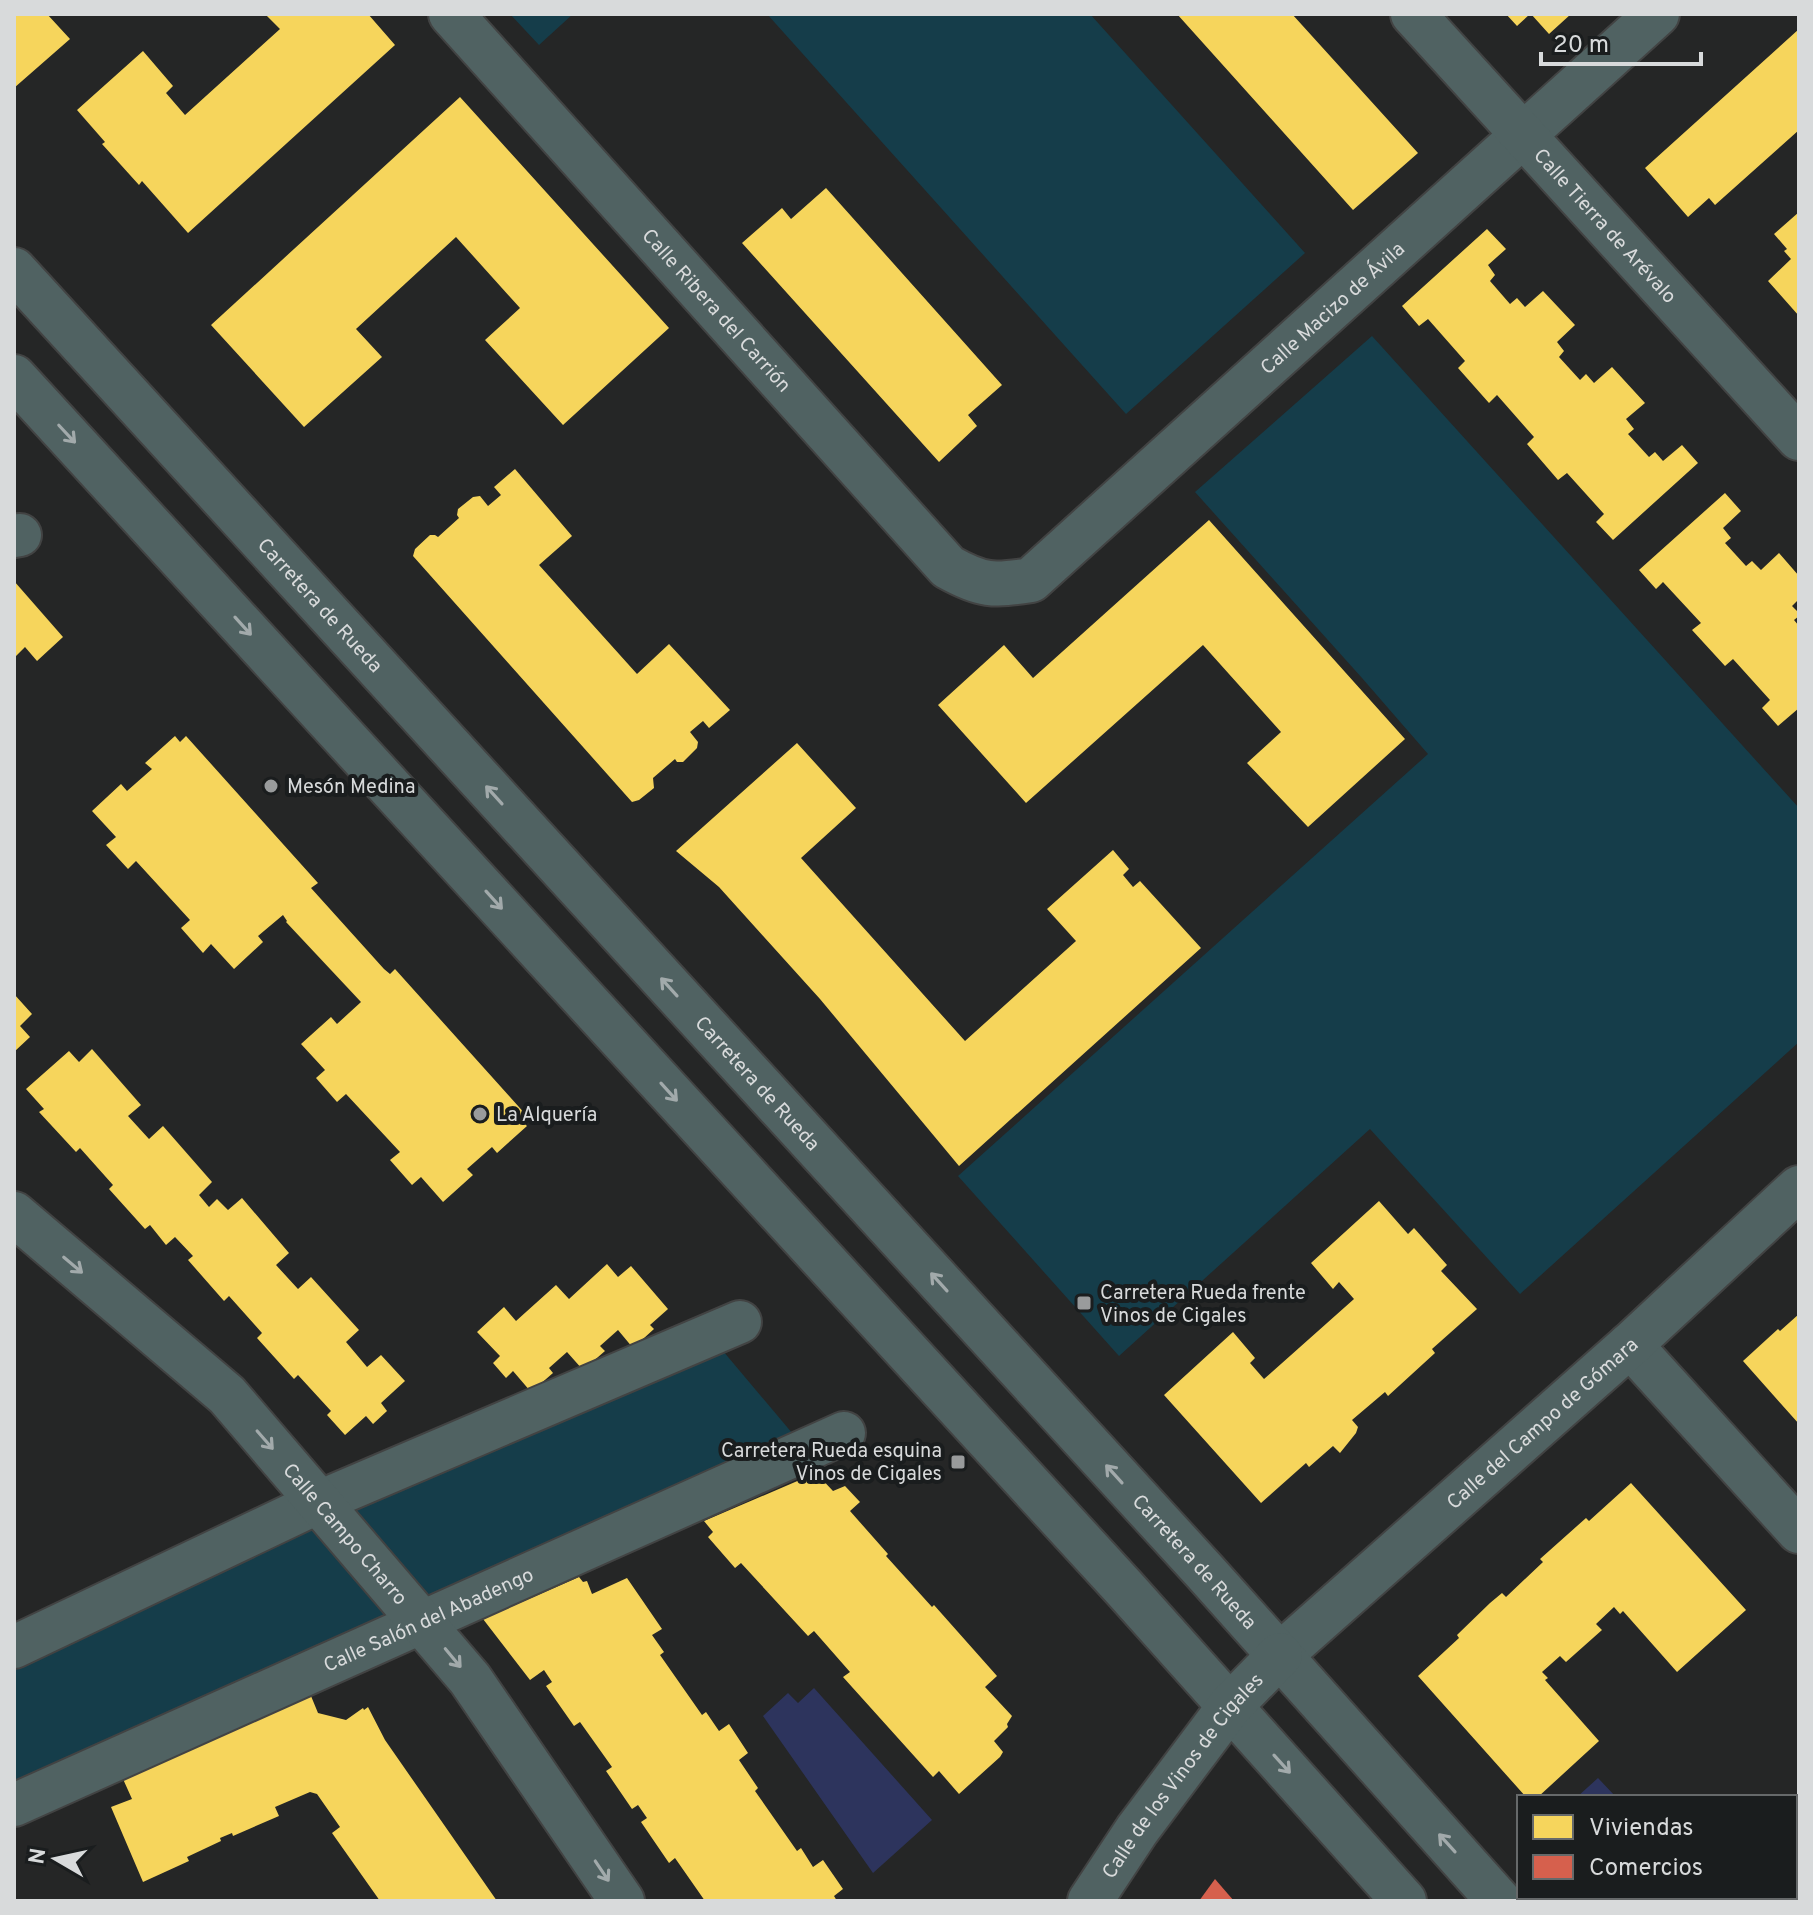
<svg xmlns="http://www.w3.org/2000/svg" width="1813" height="1915" font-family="Overpass,sans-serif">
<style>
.green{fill:#153d4a}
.water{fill:#2d345d}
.homes{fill:#f6d55c}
.shops{fill:#d6604d}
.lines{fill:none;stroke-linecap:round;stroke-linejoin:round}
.pedestrian-casing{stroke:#424343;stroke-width:46}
.minor-casing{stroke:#424343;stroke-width:48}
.tertiary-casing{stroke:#424343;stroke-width:48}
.pedestrian{stroke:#506262;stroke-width:42}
.minor{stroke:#506262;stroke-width:44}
.tertiary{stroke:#506262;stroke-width:44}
.oneway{stroke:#a2aaab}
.poi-dot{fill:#999b9c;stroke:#1a1d1e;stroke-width:3}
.labels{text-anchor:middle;stroke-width:8;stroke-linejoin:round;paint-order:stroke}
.street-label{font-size:20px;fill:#d8dadb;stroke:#1a1d1e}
.poi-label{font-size:20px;fill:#d8dadb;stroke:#1a1d1e;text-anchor:start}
</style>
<rect width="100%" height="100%" fill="#252626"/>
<path class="green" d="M 510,14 L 573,14 L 539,45 Z
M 767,14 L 1090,14 L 1305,253 L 1126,414 Z
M 1372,336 L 1799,808 L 1799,1042 L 1520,1294 L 1370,1129 L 1119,1356 L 958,1176 L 1428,754 L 1362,678 L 1195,492 Z
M 702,1326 L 819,1465 L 307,1692 L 277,1711 L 123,1779 L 14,1823 L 14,1647 Z"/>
<path class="water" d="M 814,1688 L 932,1820 L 873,1873 L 763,1716 L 788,1693 L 798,1703 Z
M 1598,1778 L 1616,1797 L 1577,1797 Z"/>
<path class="homes" d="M 14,14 L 47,14 L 70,39 L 14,88 Z
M 265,14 L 368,14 L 395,45 L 188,233 L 142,181 L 139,185 L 102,144 L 105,142 L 77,110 L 143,51 L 173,86 L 166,93 L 185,115 L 280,29 Z
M 1177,14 L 1292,14 L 1418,153 L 1353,210 Z
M 1506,14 L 1530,14 L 1517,26 Z
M 1531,14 L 1571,14 L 1549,34 Z
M 1799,29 L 1799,130 L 1715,205 L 1709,198 L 1688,217 L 1645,168 Z
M 460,97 L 669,328 L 563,425 L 485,340 L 520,308 L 456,237 L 356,329 L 382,357 L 304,427 L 211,325 Z
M 826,188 L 1002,385 L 968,415 L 977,426 L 939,462 L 742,243 L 782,208 L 791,219 Z
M 1799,212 L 1799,316 L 1768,281 L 1791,259 L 1784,251 L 1787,249 L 1774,234 Z
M 1487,229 L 1506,249 L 1488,265 L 1495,275 L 1490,281 L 1510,304 L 1517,298 L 1525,307 L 1543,291 L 1575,325 L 1557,342 L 1564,351 L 1559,357 L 1580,380 L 1586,374 L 1594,383 L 1612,367 L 1645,403 L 1626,419 L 1634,429 L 1628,434 L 1649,457 L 1655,452 L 1663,461 L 1682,445 L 1698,463 L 1613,540 L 1596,522 L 1604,514 L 1567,473 L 1558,480 L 1527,444 L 1534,437 L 1497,395 L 1489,403 L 1458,368 L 1465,361 L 1428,319 L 1419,326 L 1402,306 Z
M 515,469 L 572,536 L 539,565 L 637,674 L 669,644 L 730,710 L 709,728 L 703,721 L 690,732 L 698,742 L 697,748 L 683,762 L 677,762 L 675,759 L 653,778 L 654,788 L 639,800 L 632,802 L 413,556 L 415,549 L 430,535 L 435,535 L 438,537 L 459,518 L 457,515 L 458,509 L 473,497 L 480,496 L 488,506 L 501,495 L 494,487 Z
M 1725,493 L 1741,511 L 1723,528 L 1731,538 L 1725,543 L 1746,566 L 1752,561 L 1761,570 L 1779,553 L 1799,576 L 1799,599 L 1792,606 L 1799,613 L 1799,616 L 1794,620 L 1799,626 L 1799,708 L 1778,726 L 1762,708 L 1770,700 L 1733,659 L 1725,666 L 1692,630 L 1701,623 L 1663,582 L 1656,589 L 1639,570 Z
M 1209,520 L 1405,739 L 1308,827 L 1247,763 L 1281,732 L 1203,645 L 1026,803 L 938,705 L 1004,645 L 1033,678 Z
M 14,581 L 63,637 L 37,661 L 25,647 L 14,658 Z
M 175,736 L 180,742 L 186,736 L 318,883 L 311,888 L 384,969 L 390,974 L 395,969 L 527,1116 L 521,1120 L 527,1126 L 497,1153 L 492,1147 L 467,1169 L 473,1175 L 443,1202 L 421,1177 L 412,1185 L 390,1160 L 400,1152 L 346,1094 L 337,1102 L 316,1078 L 325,1070 L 301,1044 L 331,1017 L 337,1024 L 361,1002 L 286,922 L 287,921 L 283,915 L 258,936 L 263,942 L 234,969 L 211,944 L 203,953 L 181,928 L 190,920 L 136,861 L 128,869 L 106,845 L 116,837 L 92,811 L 121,784 L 127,791 L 152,769 L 145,763 Z
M 797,743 L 856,808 L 801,858 L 965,1041 L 1076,941 L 1047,909 L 1113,850 L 1129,869 L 1123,875 L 1133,887 L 1140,881 L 1201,948 L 959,1166 L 820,999 L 719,887 L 676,851 Z
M 14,994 L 32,1014 L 20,1026 L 30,1037 L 14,1052 Z
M 92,1049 L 141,1105 L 128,1116 L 149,1139 L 163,1126 L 212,1182 L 199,1195 L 209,1207 L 217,1199 L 228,1210 L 242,1198 L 289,1253 L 276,1265 L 298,1289 L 311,1277 L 359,1330 L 346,1342 L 367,1367 L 381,1355 L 405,1381 L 381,1403 L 387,1411 L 373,1424 L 366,1416 L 345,1435 L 327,1415 L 331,1411 L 298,1375 L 294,1379 L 257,1338 L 262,1333 L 229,1296 L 224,1301 L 188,1260 L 193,1256 L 175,1237 L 166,1245 L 150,1225 L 145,1229 L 109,1189 L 113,1185 L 80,1148 L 76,1152 L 39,1112 L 44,1109 L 26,1089 L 69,1051 L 79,1062 Z
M 1379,1201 L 1408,1234 L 1414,1228 L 1447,1265 L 1441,1271 L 1477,1309 L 1432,1349 L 1435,1353 L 1388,1396 L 1385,1392 L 1352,1420 L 1358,1427 L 1356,1433 L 1340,1453 L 1333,1446 L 1309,1467 L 1306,1463 L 1261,1503 L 1164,1395 L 1233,1332 L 1255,1358 L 1250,1363 L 1264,1379 L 1354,1299 L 1339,1282 L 1333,1289 L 1311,1263 Z
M 607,1264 L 618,1277 L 631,1266 L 668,1309 L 650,1325 L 654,1329 L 633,1348 L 618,1330 L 600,1346 L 605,1351 L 583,1370 L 567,1352 L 549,1368 L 553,1373 L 531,1392 L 513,1371 L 506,1378 L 493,1363 L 500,1356 L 477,1332 L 504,1307 L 516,1321 L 556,1285 L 569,1299 Z
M 1799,1314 L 1799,1424 L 1743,1361 L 1778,1329 L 1780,1331 Z
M 816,1473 L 833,1491 L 845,1486 L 860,1502 L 850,1511 L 888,1554 L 886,1556 L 932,1607 L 934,1605 L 997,1676 L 985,1687 L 1012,1716 L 1007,1724 L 1008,1727 L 994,1741 L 1003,1752 L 1000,1757 L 959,1794 L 939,1771 L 933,1777 L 843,1677 L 850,1672 L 814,1631 L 808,1636 L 741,1563 L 735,1568 L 708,1537 L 713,1532 L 704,1521 Z
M 1631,1483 L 1746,1610 L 1677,1672 L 1623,1611 L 1620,1614 L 1614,1607 L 1596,1624 L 1602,1630 L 1566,1662 L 1560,1656 L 1542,1672 L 1548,1678 L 1545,1680 L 1599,1741 L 1538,1797 L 1526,1797 L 1418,1676 L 1459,1638 L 1457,1635 L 1490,1603 L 1502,1593 L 1506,1597 L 1543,1562 L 1540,1559 L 1586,1518 L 1589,1521 Z
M 579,1577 L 583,1582 L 587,1581 L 592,1594 L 627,1578 L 662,1629 L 652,1635 L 664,1652 L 660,1655 L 702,1715 L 706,1712 L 719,1731 L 729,1724 L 748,1753 L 739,1760 L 758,1788 L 755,1791 L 797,1851 L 801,1848 L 813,1867 L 823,1860 L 843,1889 L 834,1896 L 837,1901 L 705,1901 L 675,1858 L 669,1863 L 641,1822 L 647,1818 L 638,1805 L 632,1809 L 606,1771 L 612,1767 L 580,1722 L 574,1726 L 546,1686 L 552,1682 L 544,1670 L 530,1680 L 483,1619 Z
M 307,1692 L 309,1697 L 311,1696 L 318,1713 L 346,1720 L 363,1708 L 364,1710 L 368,1707 L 385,1740 L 497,1901 L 380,1901 L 332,1833 L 340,1827 L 317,1794 L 310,1792 L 275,1807 L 279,1816 L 233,1836 L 232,1833 L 220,1838 L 221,1841 L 187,1857 L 189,1861 L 143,1882 L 111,1807 L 132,1799 L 123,1779 L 277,1711 Z
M 1730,1897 L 1764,1897 L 1768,1901 L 1726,1901 Z"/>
<path class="shops" d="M 1215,1879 L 1234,1901 L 1199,1901 Z"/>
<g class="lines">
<defs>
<g id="pedestrian">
<path d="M 14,536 L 20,535"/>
<path d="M 14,1647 L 319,1502 L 740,1322"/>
<path id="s1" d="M 14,1805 L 844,1433"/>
</g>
<g id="minor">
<path id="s2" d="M 451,14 L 948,567 C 982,586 993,586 1031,580 L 1657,14"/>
<path id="s3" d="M 1413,14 L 1799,438"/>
<path id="s4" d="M 14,1214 L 227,1395 L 470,1679 L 622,1901"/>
<path d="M 1630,1345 L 1799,1531"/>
<path id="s5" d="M 1280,1655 L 1630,1345 L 1799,1188"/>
</g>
<g id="tertiary">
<path id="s6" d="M 14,270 L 1206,1573 L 1499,1901"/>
<path d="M 14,377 L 1125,1589 L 1404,1901"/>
<path id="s7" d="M 1090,1901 L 1137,1830 L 1230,1706 L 1280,1655"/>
</g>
</defs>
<use href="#pedestrian" class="pedestrian-casing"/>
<use href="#minor" class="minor-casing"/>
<use href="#tertiary" class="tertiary-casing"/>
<use href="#pedestrian" class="pedestrian"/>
<use href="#minor" class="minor"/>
<use href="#tertiary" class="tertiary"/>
</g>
<defs><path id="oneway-shaft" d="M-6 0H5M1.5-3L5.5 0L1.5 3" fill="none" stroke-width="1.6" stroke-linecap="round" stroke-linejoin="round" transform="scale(2)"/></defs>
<g class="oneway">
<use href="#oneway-shaft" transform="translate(67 434) rotate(47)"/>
<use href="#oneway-shaft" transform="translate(243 626) rotate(48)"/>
<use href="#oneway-shaft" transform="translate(494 795) rotate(-132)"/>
<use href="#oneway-shaft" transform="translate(494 900) rotate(48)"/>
<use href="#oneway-shaft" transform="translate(669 987) rotate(-132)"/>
<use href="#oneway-shaft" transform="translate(669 1092) rotate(48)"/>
<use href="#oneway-shaft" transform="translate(73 1265) rotate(40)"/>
<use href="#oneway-shaft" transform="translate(939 1282) rotate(-132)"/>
<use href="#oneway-shaft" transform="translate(265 1440) rotate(49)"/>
<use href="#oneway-shaft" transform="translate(1114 1474) rotate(-132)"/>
<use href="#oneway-shaft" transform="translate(453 1658) rotate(50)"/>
<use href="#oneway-shaft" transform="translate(1282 1764) rotate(48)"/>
<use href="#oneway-shaft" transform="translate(1447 1843) rotate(-132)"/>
<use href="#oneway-shaft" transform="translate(602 1871) rotate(56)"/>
</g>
<g class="poi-dot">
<circle cx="271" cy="786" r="8"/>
<circle cx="480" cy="1114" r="8"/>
<rect x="1076" y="1295" width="16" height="16" rx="4"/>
<rect x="950" y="1454" width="16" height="16" rx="4"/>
</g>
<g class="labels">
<g class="street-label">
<text dy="7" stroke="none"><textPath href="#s3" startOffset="286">Calle Tierra de Arévalo</textPath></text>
<text dy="7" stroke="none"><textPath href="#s2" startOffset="1236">Calle Macizo de Ávila</textPath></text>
<text dy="7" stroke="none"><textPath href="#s2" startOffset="398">Calle Ribera del Carrión</textPath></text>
<text dy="7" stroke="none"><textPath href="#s6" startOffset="454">Carretera de Rueda</textPath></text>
<text dy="7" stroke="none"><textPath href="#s6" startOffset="1102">Carretera de Rueda</textPath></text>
<text dy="7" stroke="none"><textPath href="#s5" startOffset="350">Calle del Campo de Gómara</textPath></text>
<text dy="7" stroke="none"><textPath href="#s4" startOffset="462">Calle Campo Charro</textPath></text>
<text dy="7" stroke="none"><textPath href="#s6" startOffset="1750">Carretera de Rueda</textPath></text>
<text dy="7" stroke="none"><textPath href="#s1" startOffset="454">Calle Salón del Abadengo</textPath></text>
<text dy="7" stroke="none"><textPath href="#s7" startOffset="156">Calle de los Vinos de Cigales</textPath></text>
</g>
<g class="poi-label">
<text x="287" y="793">Mesón Medina</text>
<text x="496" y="1121">La Alquería</text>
<text x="1100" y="1299">Carretera Rueda frente<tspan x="1100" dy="23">Vinos de Cigales</tspan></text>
<text x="942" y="1457" text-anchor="end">Carretera Rueda esquina<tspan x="942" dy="23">Vinos de Cigales</tspan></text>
</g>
</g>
<rect width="1813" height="1915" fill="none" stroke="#d8dadb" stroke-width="32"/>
<rect x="1517" y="1795" width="280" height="104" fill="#1a1d1e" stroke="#66696a" stroke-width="2"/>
<rect x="1533" y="1815" width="40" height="24" fill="#f6d55c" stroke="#66696a" stroke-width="2"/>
<text x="1589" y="1835" font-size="24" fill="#d8dadb">Viviendas</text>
<rect x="1533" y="1855" width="40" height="24" fill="#d6604d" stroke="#66696a" stroke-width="2"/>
<text x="1589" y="1875" font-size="24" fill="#d8dadb">Comercios</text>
<g transform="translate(56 1859) rotate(279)" stroke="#1a1d1e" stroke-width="6" paint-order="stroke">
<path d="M0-6L14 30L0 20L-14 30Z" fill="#d8dadb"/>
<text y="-12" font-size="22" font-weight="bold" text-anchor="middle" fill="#d8dadb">N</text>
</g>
<path d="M1541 52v12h160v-12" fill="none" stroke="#d8dadb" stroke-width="4"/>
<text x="1553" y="52" font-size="24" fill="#d8dadb" stroke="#1a1d1e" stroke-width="6" paint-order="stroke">20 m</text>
</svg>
